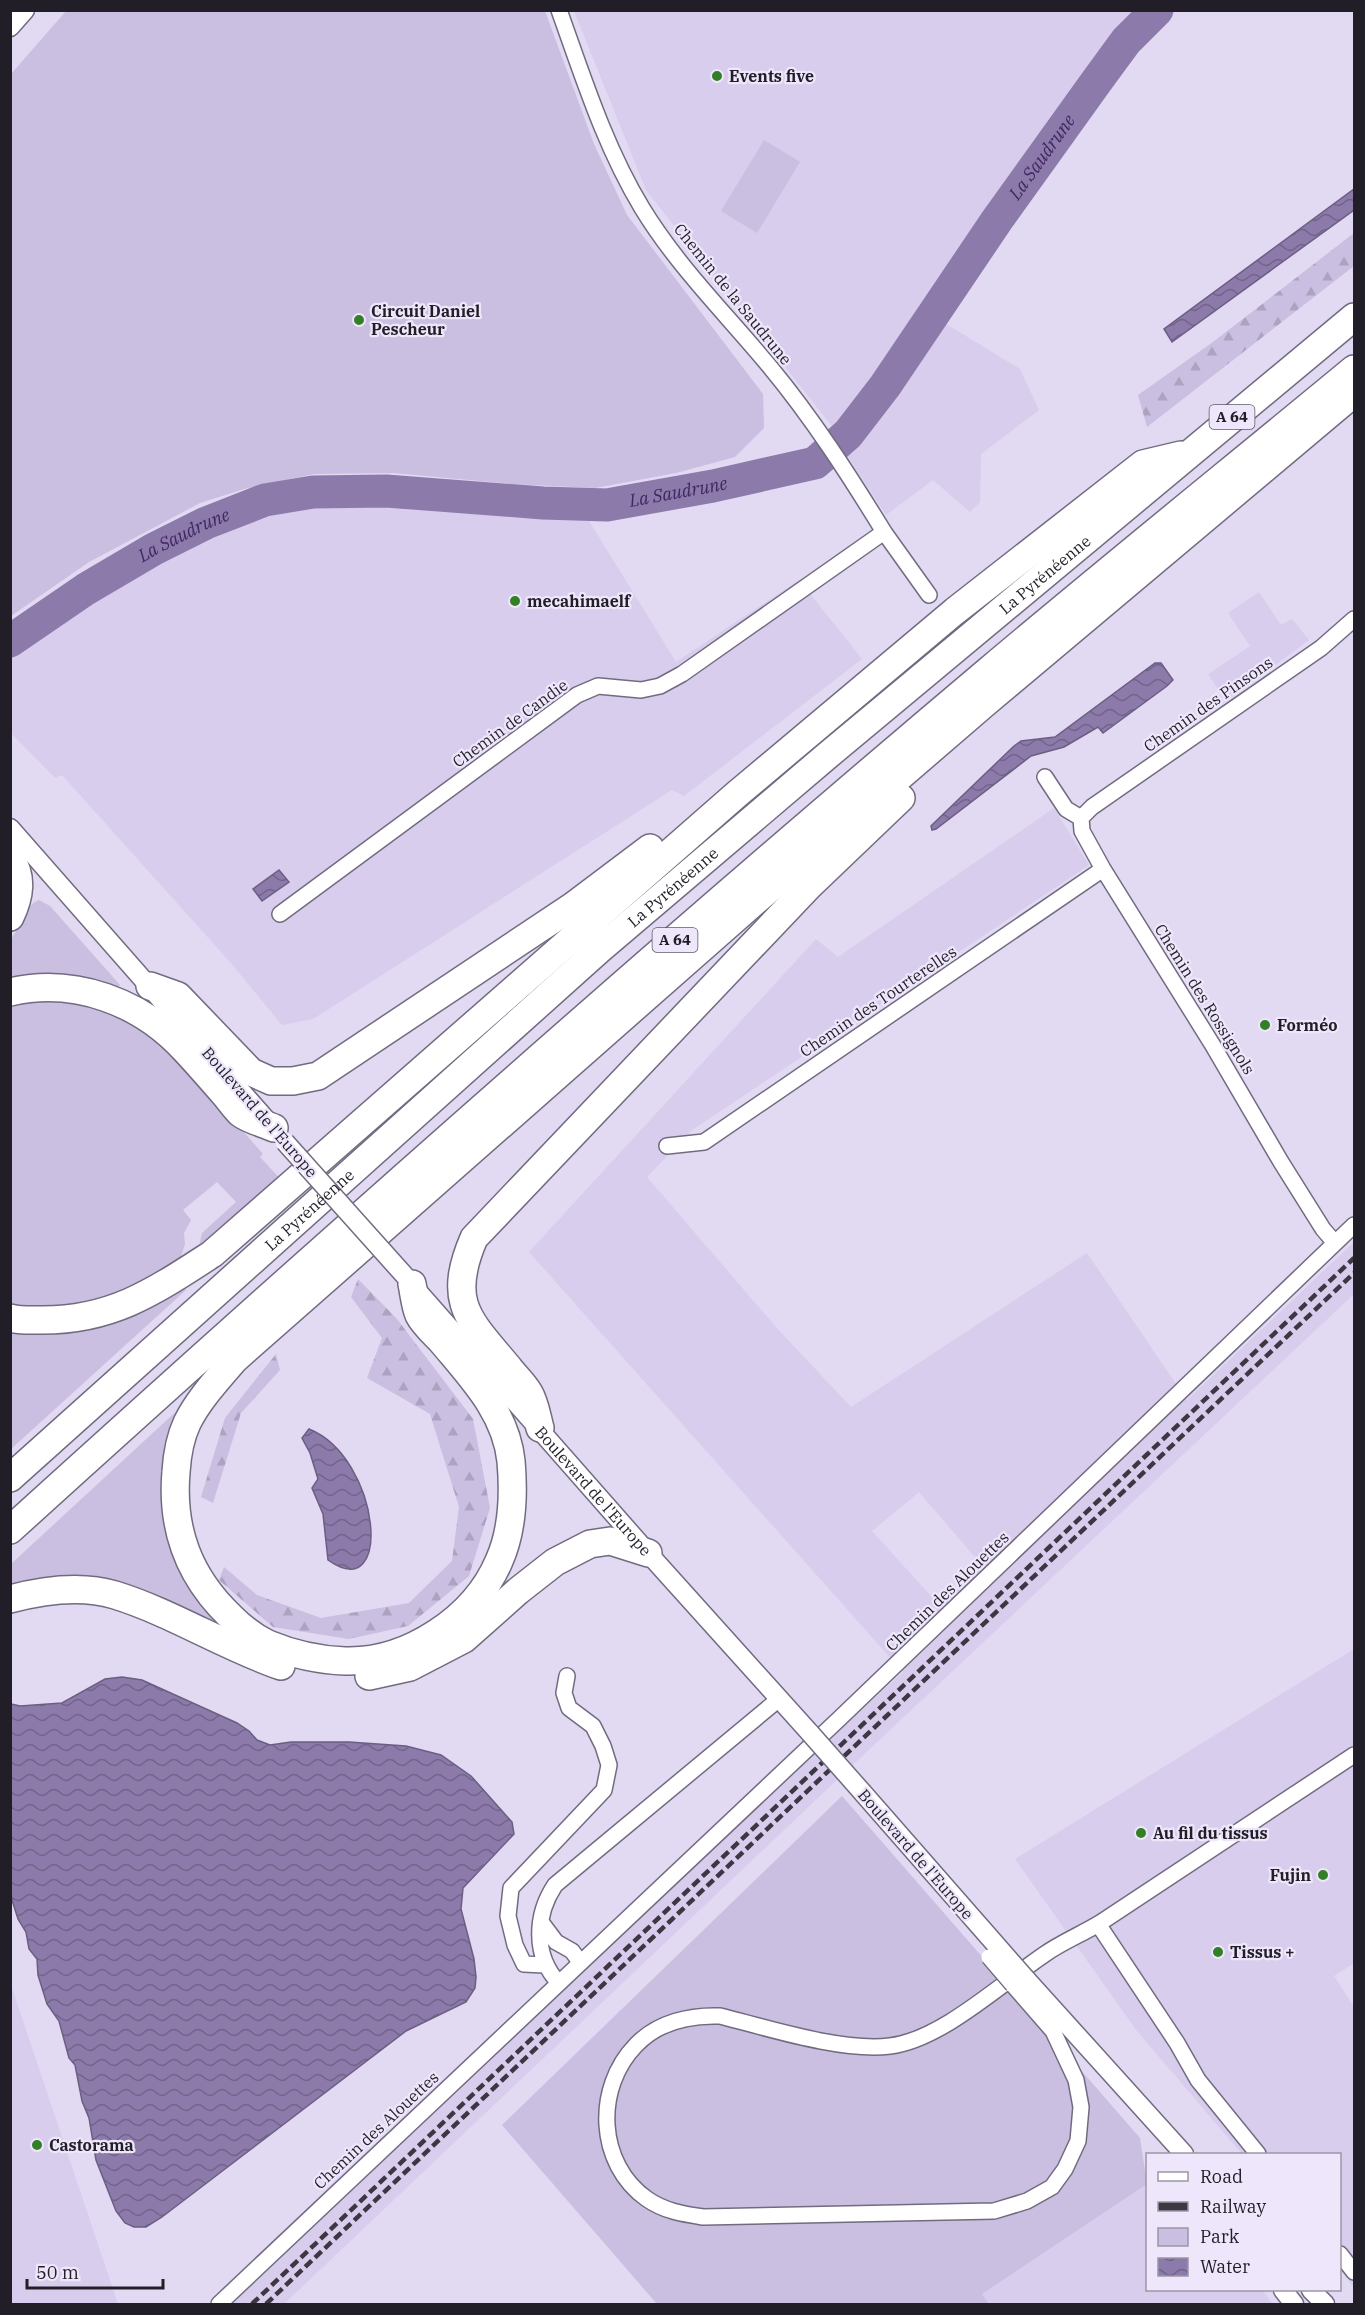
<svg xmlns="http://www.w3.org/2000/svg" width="1365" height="2315" font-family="'IBM Plex Serif',serif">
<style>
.built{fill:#d8cded;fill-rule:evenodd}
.green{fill:#cabee1}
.forest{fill:url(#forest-firs)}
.water{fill:url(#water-waves);stroke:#6c5e83;stroke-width:1.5}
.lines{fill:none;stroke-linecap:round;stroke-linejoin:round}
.river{stroke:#8c7aaa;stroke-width:33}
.minor-casing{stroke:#726b80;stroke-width:18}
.tertiary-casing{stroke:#726b80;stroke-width:21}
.motorway-casing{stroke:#726b80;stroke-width:30}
.minor{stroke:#fff;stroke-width:15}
.tertiary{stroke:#fff;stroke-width:18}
.motorway{stroke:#fff;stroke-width:27}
.rail{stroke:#3c3743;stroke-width:4.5;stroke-dasharray:9 4.5;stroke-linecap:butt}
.minor-bridge-casing{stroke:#726b80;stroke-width:18;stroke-linecap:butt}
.tertiary-bridge-casing{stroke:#726b80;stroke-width:21;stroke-linecap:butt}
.minor-bridge{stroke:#fff;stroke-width:15}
.tertiary-bridge{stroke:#fff;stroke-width:18}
.poi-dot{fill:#337f28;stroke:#eee7fb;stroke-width:2}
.labels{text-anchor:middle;stroke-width:4.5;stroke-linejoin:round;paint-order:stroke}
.shield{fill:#eee7fb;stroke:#5f5a67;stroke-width:1.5}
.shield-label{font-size:15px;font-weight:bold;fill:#221e27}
.poi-label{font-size:16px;font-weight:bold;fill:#221e27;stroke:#eee7fb;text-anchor:start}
.street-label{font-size:16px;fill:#221e27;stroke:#eee7fb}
.water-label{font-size:18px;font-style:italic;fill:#412763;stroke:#eee7fb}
</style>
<defs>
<pattern id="forest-firs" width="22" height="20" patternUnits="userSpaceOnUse" patternTransform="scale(1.5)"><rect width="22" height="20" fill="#cabee1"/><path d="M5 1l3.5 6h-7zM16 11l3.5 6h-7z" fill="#ada3c1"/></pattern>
<pattern id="water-waves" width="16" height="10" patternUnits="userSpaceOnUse" patternTransform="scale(1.5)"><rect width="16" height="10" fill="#8c7aaa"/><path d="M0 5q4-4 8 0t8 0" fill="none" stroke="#72638a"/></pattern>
</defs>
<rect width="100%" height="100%" fill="#e2d9f2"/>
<path class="built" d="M 574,11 L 1137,11 L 1115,32 L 838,434 L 646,190 Z
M 943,322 L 1020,369 L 1039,410 L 981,454 L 980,502 L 970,512 L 933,480 L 886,515 L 844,451 Z
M 365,498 L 589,521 L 676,662 L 799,580 L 862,659 L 684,796 L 672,790 L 313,1019 L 282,1025 L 230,962 L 62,775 L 55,778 L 11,733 L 10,652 L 97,591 L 217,525 L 277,507 Z
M 1259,592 L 1281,625 L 1292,619 L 1309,640 L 1226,701 L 1208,674 L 1250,646 L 1228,613 Z
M 1054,808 L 1089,865 L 692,1130 L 647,1177 L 775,1326 L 851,1407 L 1087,1253 L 1187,1400 L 1354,1242 L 1354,1294 L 858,1760 L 284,2304 L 232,2304 L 835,1734 L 903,1672 L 529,1252 L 816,939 L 838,957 ZM 919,1492 L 981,1564 L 940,1606 L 872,1531 Z
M 1354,1649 L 1354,1963 L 1334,1976 L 1354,2007 L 1354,2288 L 1340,2270 L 1340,2154 L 1242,2154 L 1137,2031 L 1015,1859 Z
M 11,1985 L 118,2304 L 11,2304 Z
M 1147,2184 L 1148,2290 L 1262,2290 L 1273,2304 L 989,2304 L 982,2294 Z"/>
<path class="green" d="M 67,10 L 545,11 L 594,144 L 627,215 L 763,394 L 764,428 L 735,457 L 676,473 L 595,488 L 512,484 L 393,473 L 314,474 L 244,489 L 200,503 L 89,562 L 11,616 L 11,74 Z
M 764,140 L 800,162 L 757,233 L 721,211 Z
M 39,900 L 50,906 L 120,985 L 117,989 L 11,981 L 11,939 C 20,928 26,904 39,900 Z
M 53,998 L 109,1010 L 164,1042 L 263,1154 L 260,1157 L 283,1182 L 199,1247 L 202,1233 L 236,1202 L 217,1182 L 183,1210 L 191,1220 L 184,1233 L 185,1244 L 179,1262 L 127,1291 L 100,1300 L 50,1310 L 11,1306 L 11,1004 Z
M 183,1285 L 186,1290 L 11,1449 L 11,1328 Z
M 195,1394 L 164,1447 L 173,1448 L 171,1526 L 260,1646 L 209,1622 L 11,1587 L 11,1564 Z
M 842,1796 L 1140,2138 L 1147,2184 L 982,2294 L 989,2304 L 657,2304 L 502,2125 Z"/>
<path class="forest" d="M 1354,233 L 1354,266 L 1147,427 L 1138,395 L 1213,342 Z
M 358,1279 L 397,1319 L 473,1419 L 490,1508 L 469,1576 L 408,1626 L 349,1639 L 273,1627 L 219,1580 L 224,1567 L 257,1595 L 321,1618 L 409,1603 L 452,1561 L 459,1507 L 430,1414 L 367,1378 L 382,1338 L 351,1297 Z
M 276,1354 L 280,1370 L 241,1413 L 213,1503 L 201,1497 L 225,1418 Z"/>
<path class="water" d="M 1354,189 L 1354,210 L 1172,342 L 1164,329 Z
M 1155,663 L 1161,663 L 1173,680 L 1167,686 L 1103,733 L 1098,727 L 1064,747 L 1031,756 L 936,829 L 932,830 L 931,826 L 934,823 L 1014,746 L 1021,741 L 1055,737 Z
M 279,870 L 289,882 L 262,901 L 253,889 Z
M 309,1429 C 381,1458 394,1607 328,1560 L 323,1514 L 312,1488 L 318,1479 L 310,1453 L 302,1438 Z
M 122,1677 L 142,1680 L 237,1723 L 249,1731 L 257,1740 L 270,1745 L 291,1742 L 349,1742 L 406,1746 L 441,1755 L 471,1776 L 512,1822 L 514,1834 L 463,1888 L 461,1909 L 474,1959 L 476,1977 L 475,1988 L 466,2002 L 406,2031 L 162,2217 L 146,2227 L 134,2227 L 125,2223 L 116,2211 L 96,2160 L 89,2118 L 82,2101 L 75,2065 L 69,2058 L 59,2021 L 47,2004 L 38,1975 L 37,1959 L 29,1949 L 26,1932 L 18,1919 L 10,1894 L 11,1704 L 20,1706 L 62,1703 L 105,1679 Z"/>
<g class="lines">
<path class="river" id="s1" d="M 10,641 L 86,589 L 154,549 L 206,523 L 265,500 L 313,492 L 386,491 L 543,503 L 607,505 L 713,486 L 815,463 L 848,434 L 885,386 L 997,220 L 1096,82 L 1126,41 L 1157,10"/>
<defs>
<path id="minor" d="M 884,532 L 929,595
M 1045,777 L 1066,809 L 1081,818 L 1082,831 L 1103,869 L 1212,1044 L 1281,1162 L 1323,1229 L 1335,1243
M 1081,818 L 1092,807 L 1321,648 L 1354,619
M 280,914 L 577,695 L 598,686 L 641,690 L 660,686 L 682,674 L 884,532 C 849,475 813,419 770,367 C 727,315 678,267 642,208 C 605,147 583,77 559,10
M 667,1146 L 704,1142 L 1103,869
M 541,1922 L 556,1942 L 572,1951 L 580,1962
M 1098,1924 L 1177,2043 L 1198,2080 L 1258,2154
M 544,1965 L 524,1964 L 515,1945 L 508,1916 L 511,1888 L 604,1790 L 609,1765 L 603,1746 L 593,1726 L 569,1708 L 564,1693 L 567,1676
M 559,1983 C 533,1956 535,1915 555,1885 L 779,1699
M 1013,1985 L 1053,2031 L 1076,2080 L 1081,2107 L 1078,2141 L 1065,2169 L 1052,2187 L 1027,2201 L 994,2211 L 703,2217 C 683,2214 664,2211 647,2199 C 597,2164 594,2088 636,2045 C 658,2022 690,2015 720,2016 C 768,2028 842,2052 890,2046 C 941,2040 1002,1983 1045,1954 C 1062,1942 1082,1934 1100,1923 C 1185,1867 1270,1811 1354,1755
M 1340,2254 L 1354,2272
M 219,2304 L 839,1719 L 1354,1225"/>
<g id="tertiary">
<path d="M 10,27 L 25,10"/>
<path d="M 10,828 L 270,1124"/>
<path id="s2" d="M 413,1286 L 648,1553 L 810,1733"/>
<path d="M 863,1793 L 997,1946"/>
<path d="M 1026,1979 L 1184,2154"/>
<path d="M 1283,2290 L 1294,2304"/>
<path d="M 1311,2290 L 1325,2304"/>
</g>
<g id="motorway">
<path d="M 10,857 C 23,877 20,896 10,917"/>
<path d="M 150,986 L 178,996 L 251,1072 L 271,1081 L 293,1081 L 318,1076 L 573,906 L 650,848"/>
<path d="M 10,992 C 75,977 141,1002 185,1050 C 199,1065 212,1080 225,1095 C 230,1101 235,1108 240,1113 C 249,1120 263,1123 274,1128"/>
<path d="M 412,1284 C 414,1293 415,1306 419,1315 C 424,1325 436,1335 443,1343 C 473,1379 506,1413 511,1461 C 514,1495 513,1530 499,1561 C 475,1618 408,1663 345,1661 C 319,1660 292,1654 268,1644 C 255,1638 241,1627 231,1617 C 189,1577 171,1530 176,1472 C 177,1456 180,1438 187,1423 C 198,1400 218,1379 234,1360 L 746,909 L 984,704 L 1354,393"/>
<path d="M 10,1318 C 21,1321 32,1320 43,1320 C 113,1320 155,1291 212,1254 L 737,794 L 955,611 L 1143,464 L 1181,455"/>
<path d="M 540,1428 C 537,1417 535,1403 529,1393 C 524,1384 515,1376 509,1368 C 469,1320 446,1303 474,1238 L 809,886 L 901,798"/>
<path id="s3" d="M 10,1478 L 600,949 L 828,755 L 1354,317"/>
<path d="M 10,1530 C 332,1238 657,950 989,670 C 1110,568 1233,469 1354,369"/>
<path d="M 10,1599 C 44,1590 82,1585 115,1595 C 173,1613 225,1647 281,1666"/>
<path d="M 369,1676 L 410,1667 L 464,1639 L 518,1591 L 555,1562 L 590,1544 L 610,1541 L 648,1553"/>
</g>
</defs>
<use href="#minor" class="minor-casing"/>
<use href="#tertiary" class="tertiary-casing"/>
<use href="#motorway" class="motorway-casing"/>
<use href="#minor" class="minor"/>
<use href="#tertiary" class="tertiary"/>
<use href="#motorway" class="motorway"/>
<path class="rail" d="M 252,2304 L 1354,1258
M 266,2304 L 1354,1273"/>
<defs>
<path id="minor-bridge" d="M 989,1957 L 1013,1985"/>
<path id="tertiary-bridge" d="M 285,1142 L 405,1276
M 810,1733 L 863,1793
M 997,1946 L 1026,1979"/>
</defs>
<use href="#minor-bridge" class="minor-bridge-casing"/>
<use href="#tertiary-bridge" class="tertiary-bridge-casing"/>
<use href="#minor-bridge" class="minor-bridge"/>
<use href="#tertiary-bridge" class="tertiary-bridge"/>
</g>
<g class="poi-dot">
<circle cx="717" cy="76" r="6"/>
<circle cx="359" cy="320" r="6"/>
<circle cx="515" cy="601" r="6"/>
<circle cx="1265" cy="1025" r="6"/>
<circle cx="1141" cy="1833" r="6"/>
<circle cx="1323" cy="1875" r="6"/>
<circle cx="1218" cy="1952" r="6"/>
<circle cx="37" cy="2145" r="6"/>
</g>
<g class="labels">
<g class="shield">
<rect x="1209.5" y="405" width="45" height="24" rx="4.5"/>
<rect x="652.5" y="928" width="45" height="24" rx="4.5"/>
</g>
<g class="shield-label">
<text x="1232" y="422">A 64</text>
<text x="675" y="945">A 64</text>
</g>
<g class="poi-label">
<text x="729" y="82">Events five</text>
<text x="371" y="317">Circuit Daniel<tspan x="371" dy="18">Pescheur</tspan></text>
<text x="527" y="607">mecahimaelf</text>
<text x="1277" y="1031">Forméo</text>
<text x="1153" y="1839">Au fil du tissus</text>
<text x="1311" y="1881" text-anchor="end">Fujin</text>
<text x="1230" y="1958">Tissus +</text>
<text x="49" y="2151">Castorama</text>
</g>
<g class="street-label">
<text transform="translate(733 294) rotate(51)" y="6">Chemin de la Saudrune</text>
<text dy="6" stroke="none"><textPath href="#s3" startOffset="1374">La Pyrénéenne</textPath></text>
<text transform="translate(1208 704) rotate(-35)" y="6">Chemin des Pinsons</text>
<text transform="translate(510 723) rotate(-36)" y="6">Chemin de Candie</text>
<text dy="6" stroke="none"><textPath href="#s3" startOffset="888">La Pyrénéenne</textPath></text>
<text transform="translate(1205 999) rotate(58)" y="6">Chemin des Rossignols</text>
<text transform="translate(878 1001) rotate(-34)" y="6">Chemin des Tourterelles</text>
<text transform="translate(260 1112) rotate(49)" y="6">Boulevard de l'Europe</text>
<text dy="6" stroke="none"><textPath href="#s3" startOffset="402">La Pyrénéenne</textPath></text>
<text dy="6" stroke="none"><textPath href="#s2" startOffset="273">Boulevard de l'Europe</textPath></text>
<text transform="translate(947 1591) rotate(-44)" y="6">Chemin des Alouettes</text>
<text transform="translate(916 1854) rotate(49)" y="6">Boulevard de l'Europe</text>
<text transform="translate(376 2130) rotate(-43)" y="6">Chemin des Alouettes</text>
</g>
<g class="water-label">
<text dy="6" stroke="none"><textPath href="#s1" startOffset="1230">La Saudrune</textPath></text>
<text dy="6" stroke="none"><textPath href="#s1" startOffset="708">La Saudrune</textPath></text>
<text dy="6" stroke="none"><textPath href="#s1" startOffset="204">La Saudrune</textPath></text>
</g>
</g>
<rect width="1365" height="2315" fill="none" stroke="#221e27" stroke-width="24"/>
<rect x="1146" y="2153" width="195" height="138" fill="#eee7fb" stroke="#9c97a6" stroke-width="1.5"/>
<rect x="1158" y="2172" width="30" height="9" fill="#ffffff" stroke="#9c97a6" stroke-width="1.5"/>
<text x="1200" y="2183" font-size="18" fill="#221e27">Road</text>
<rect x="1158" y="2202" width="30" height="9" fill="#3c3743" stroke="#9c97a6" stroke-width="1.5"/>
<text x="1200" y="2213" font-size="18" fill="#221e27">Railway</text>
<rect x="1158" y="2228" width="30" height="18" fill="#cabee1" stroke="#9c97a6" stroke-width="1.5"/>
<text x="1200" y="2243" font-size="18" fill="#221e27">Park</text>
<rect x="1158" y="2258" width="30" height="18" fill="url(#water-waves)" stroke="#9c97a6" stroke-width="1.5"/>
<text x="1200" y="2273" font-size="18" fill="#221e27">Water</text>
<path d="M27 2279v9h136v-9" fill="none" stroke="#221e27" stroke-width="3"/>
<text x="36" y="2279" font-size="18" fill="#221e27" stroke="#eee7fb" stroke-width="4.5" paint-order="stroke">50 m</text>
</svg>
